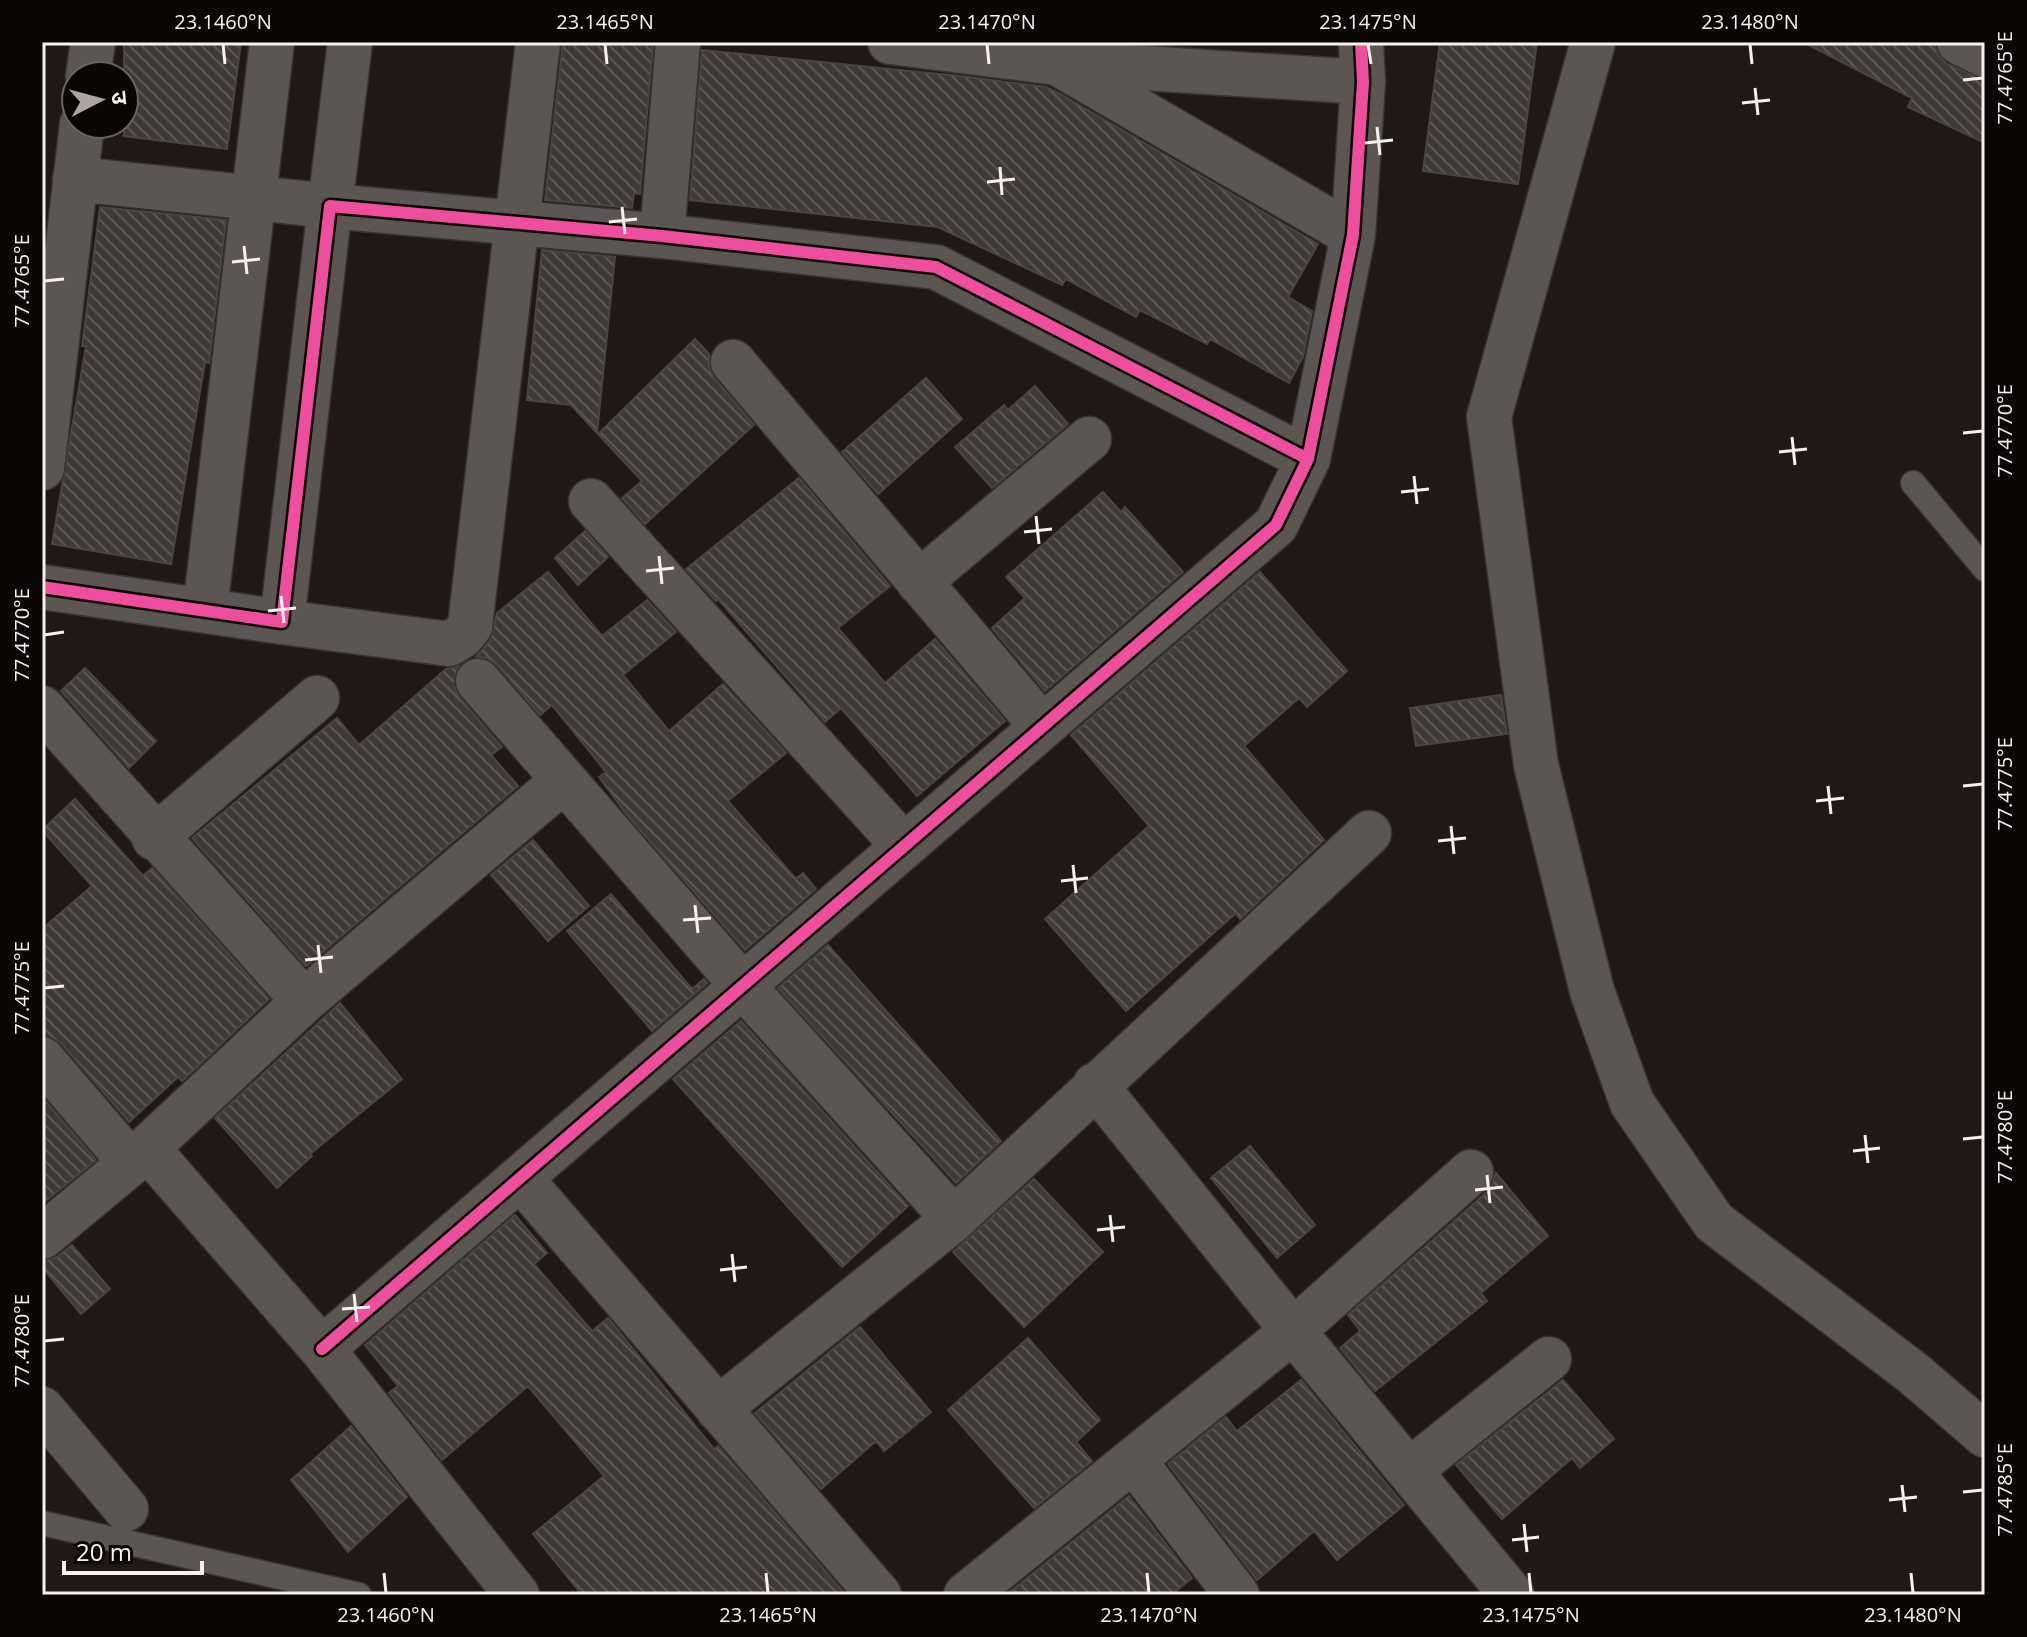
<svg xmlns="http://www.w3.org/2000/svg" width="2027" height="1637" font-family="'Open Sans','Noto Sans Devanagari',sans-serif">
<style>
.building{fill:url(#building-back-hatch);stroke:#4b4540;stroke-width:2}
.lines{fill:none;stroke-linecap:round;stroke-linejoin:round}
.service-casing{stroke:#38332f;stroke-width:27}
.minor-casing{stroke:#38332f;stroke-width:47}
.service{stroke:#5c5652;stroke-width:24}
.minor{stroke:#5c5652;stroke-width:44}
.cycleway-casing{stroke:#0a0603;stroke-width:17}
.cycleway{stroke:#ef4d9e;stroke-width:12}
.ticks{fill:none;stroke:#f9f0e9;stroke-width:3}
.neatline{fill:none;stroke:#f9f0e9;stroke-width:3}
.ticks-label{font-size:20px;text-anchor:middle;fill:#f9f0e9}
</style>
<defs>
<pattern id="building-back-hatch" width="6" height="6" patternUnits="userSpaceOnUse" patternTransform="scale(2)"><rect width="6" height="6" fill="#403a35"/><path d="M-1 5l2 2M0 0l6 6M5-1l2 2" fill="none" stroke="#5c5752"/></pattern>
</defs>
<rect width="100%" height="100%" fill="#201913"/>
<path class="building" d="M 124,42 L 241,42 L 227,149 L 124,136 Z
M 563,42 L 649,42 L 653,45 L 640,194 L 634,193 L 632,208 L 545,200 Z
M 1440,42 L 1537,42 L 1518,184 L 1423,171 Z
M 1803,42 L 1934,42 L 1938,55 L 1947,64 L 1985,80 L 1985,143 L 1908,107 L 1912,98 Z
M 702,50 L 959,76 L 1046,87 L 1060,94 L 1318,244 L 1288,297 L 1312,311 L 1303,357 L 1289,383 L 1210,339 L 1207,344 L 1140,310 L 1136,317 L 1066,279 L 1062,285 L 938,227 L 690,200 Z
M 100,207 L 226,220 L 209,363 L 205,362 L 171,564 L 52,544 L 86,346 L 82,346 Z
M 542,250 L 615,257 L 597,433 L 571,405 L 527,400 Z
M 695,339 L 709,354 L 709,367 L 714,378 L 754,425 L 645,524 L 622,498 L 642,481 L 598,434 Z
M 926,378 L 962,419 L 878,494 L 842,452 Z
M 1035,386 L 1068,424 L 992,488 L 955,447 L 1004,405 L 1008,410 Z
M 799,478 L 890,586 L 838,628 L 885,683 L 935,639 L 1005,721 L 917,796 L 841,708 L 825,722 L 718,599 L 716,601 L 686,569 Z
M 1103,492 L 1121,512 L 1125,507 L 1183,572 L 1045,691 L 992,628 L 1025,598 L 1006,577 Z
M 585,531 L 608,557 L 578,585 L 555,558 Z
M 548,572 L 602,636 L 647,600 L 676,632 L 623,675 L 669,731 L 723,684 L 786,753 L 728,801 L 796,879 L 803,873 L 816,889 L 745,950 L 627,815 L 599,777 L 606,772 L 552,705 L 540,715 L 497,665 L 487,658 L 476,657 L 490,641 L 497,613 Z
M 1260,572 L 1347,671 L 1307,707 L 1299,698 L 1244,746 L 1324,840 L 1240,919 L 1236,913 L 1126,1011 L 1045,919 L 1149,826 L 1071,735 Z
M 459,666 L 453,685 L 459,697 L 502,747 L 491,755 L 518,786 L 306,966 L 192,838 L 337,718 L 359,745 L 446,669 Z
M 85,668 L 156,741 L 129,768 L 61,691 Z
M 1501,695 L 1507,734 L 1416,746 L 1410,708 Z
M 75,799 L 143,876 L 152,868 L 269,999 L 182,1081 L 178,1077 L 129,1122 L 61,1043 L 42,1035 L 42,929 L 92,886 L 42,830 Z
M 533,840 L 589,906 L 548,941 L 491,875 Z
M 611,894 L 692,989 L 704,979 L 707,983 L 652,1031 L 567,931 Z
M 828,945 L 1001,1141 L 956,1183 L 778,988 Z
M 340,1003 L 402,1079 L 310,1154 L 312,1156 L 277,1188 L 215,1118 Z
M 741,1021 L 908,1206 L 842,1267 L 673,1079 Z
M 42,1097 L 96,1160 L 42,1204 Z
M 1250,1146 L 1315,1225 L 1277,1258 L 1211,1178 Z
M 1496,1173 L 1548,1236 L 1481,1293 L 1487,1301 L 1375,1391 L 1340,1348 L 1360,1331 L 1348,1315 L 1488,1191 Z
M 1034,1179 L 1103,1252 L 1024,1327 L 953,1252 Z
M 515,1215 L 547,1253 L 534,1264 L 592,1331 L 608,1318 L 714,1449 L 718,1446 L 846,1595 L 582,1595 L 533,1534 L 604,1476 L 528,1386 L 442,1460 L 389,1393 L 398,1386 L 365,1345 Z
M 72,1245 L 110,1289 L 81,1314 L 42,1267 L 42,1261 L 57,1257 Z
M 860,1327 L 931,1412 L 884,1451 L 876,1441 L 821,1489 L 755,1413 Z
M 1028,1338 L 1100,1420 L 1076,1442 L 1092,1461 L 1034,1508 L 948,1410 Z
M 1301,1380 L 1404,1505 L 1337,1560 L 1314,1531 L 1257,1580 L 1168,1464 L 1226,1417 L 1237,1431 Z
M 1563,1380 L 1614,1439 L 1580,1468 L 1572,1458 L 1502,1519 L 1456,1465 Z
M 351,1426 L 407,1497 L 348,1552 L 291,1480 Z
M 1129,1496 L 1192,1578 L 1171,1595 L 1006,1595 Z"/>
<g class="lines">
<defs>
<path id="service" d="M 1913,483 L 1985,569
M 42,1523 L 359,1595"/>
<path id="minor" d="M 890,42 L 1057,63 L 1353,235
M 1593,42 L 1489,417 L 1536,765 L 1592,991 L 1632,1103 L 1714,1222 L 1913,1373 L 1985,1435
M 1959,42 L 1985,55
M 1066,63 L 1363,82
M 88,76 L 93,42
M 75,179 L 330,206 L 350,42
M 662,236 L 678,42
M 733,362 L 1042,726
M 42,468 L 82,124
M 591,501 L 904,846
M 919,582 L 1089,439
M 42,587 L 282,622 L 330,206 L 662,236 L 936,267 L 1308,459
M 205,610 L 272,42
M 282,622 L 449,644 L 462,636 L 470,626 L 538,42
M 478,681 L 743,986 L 954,1219
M 42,708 L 304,1001
M 154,838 L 317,698
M 42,1059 L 131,1163
M 1095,1085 L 1293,1331 L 1471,1172
M 147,1148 L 322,1349 L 517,1595
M 521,1179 L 879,1595
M 42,1237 L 131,1163 L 304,1001 L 563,781
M 322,1349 L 1276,525 L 1308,459 L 1353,235 L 1363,82 L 1361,42
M 42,1409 L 126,1509
M 718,1409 L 954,1219 L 1369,833
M 1134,1461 L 1237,1595
M 1409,1471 L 1549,1359
M 966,1595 L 1293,1331 L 1512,1595"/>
</defs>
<use href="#service" class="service-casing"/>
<use href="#minor" class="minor-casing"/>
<use href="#service" class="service"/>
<use href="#minor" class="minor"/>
<defs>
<path id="cycleway" d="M 42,587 L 282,622 L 330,206 L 662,236 L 936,267 L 1308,459
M 322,1349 L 1276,525 L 1308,459 L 1353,235 L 1363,82 L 1361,42"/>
</defs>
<use href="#cycleway" class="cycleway-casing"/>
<use href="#cycleway" class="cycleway"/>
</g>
<path class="ticks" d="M 223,44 L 225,64M 605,44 L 607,64M 987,44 L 989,64M 1368,44 L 1371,64M 1750,44 L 1752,64M 1963,80 L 1983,78M 1755,88 L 1758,115M 1742,103 L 1770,100M 1377,127 L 1380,155M 1365,143 L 1393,140M 1000,167 L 1002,195M 987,182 L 1015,179M 622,207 L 625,234M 609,222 L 637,219M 244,246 L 247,274M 232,262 L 260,259M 44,281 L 64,279M 1963,433 L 1983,431M 1792,437 L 1795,465M 1779,452 L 1807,449M 1414,476 L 1417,504M 1401,492 L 1429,489M 1036,516 L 1039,544M 1024,532 L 1052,529M 659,556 L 662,584M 646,571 L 674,568M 281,596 L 284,623M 268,611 L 296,608M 44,635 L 64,632M 1828,786 L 1831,814M 1963,786 L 1983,784M 1816,801 L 1844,798M 1451,826 L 1454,854M 1438,841 L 1466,838M 1073,865 L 1076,893M 1061,881 L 1088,878M 695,905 L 698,933M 683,920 L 711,918M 318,945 L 321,973M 305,960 L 333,957M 44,988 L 64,986M 1865,1135 L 1868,1163M 1963,1139 L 1983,1137M 1853,1151 L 1880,1148M 1487,1175 L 1490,1203M 1475,1190 L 1503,1187M 1110,1215 L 1113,1242M 1097,1230 L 1125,1227M 732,1254 L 735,1282M 720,1270 L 747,1267M 354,1294 L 357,1322M 342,1309 L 370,1307M 44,1341 L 64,1339M 1902,1485 L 1905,1512M 1963,1492 L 1983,1490M 1889,1500 L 1917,1497M 1524,1524 L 1527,1552M 1512,1540 L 1539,1537M 384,1573 L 386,1593M 766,1573 L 768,1593M 1147,1573 L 1149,1593M 1529,1573 L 1531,1593M 1911,1573 L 1913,1593"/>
<rect width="2027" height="1637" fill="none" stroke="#0a0603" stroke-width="88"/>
<g transform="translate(100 100) rotate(84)"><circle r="38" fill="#0a0603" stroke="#6a645f" stroke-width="2"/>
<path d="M0-6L14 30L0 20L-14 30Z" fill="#ada59e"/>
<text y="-12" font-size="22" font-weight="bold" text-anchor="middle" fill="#f9f0e9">उ</text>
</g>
<path d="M64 1561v12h138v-12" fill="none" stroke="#f9f0e9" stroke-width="4"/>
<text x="76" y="1561" font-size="24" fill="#f9f0e9" stroke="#0a0603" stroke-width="6" paint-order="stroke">20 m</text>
<rect x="44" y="44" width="1939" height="1549" class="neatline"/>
<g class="ticks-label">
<text x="223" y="29">23.1460°N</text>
<text x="605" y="29">23.1465°N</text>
<text x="987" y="29">23.1470°N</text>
<text x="1368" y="29">23.1475°N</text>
<text x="1750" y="29">23.1480°N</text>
<text transform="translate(2005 78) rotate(-90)" y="7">77.4765°E</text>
<text transform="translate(22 281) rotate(-90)" y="7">77.4765°E</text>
<text transform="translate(2005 431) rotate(-90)" y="7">77.4770°E</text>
<text transform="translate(22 635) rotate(-90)" y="7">77.4770°E</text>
<text transform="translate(2005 784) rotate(-90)" y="7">77.4775°E</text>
<text transform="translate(22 988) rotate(-90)" y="7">77.4775°E</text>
<text transform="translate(2005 1137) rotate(-90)" y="7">77.4780°E</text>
<text transform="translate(22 1341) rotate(-90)" y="7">77.4780°E</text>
<text transform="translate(2005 1490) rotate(-90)" y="7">77.4785°E</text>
<text x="386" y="1622">23.1460°N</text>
<text x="768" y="1622">23.1465°N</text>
<text x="1149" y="1622">23.1470°N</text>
<text x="1531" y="1622">23.1475°N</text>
<text x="1913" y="1622">23.1480°N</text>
</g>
</svg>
